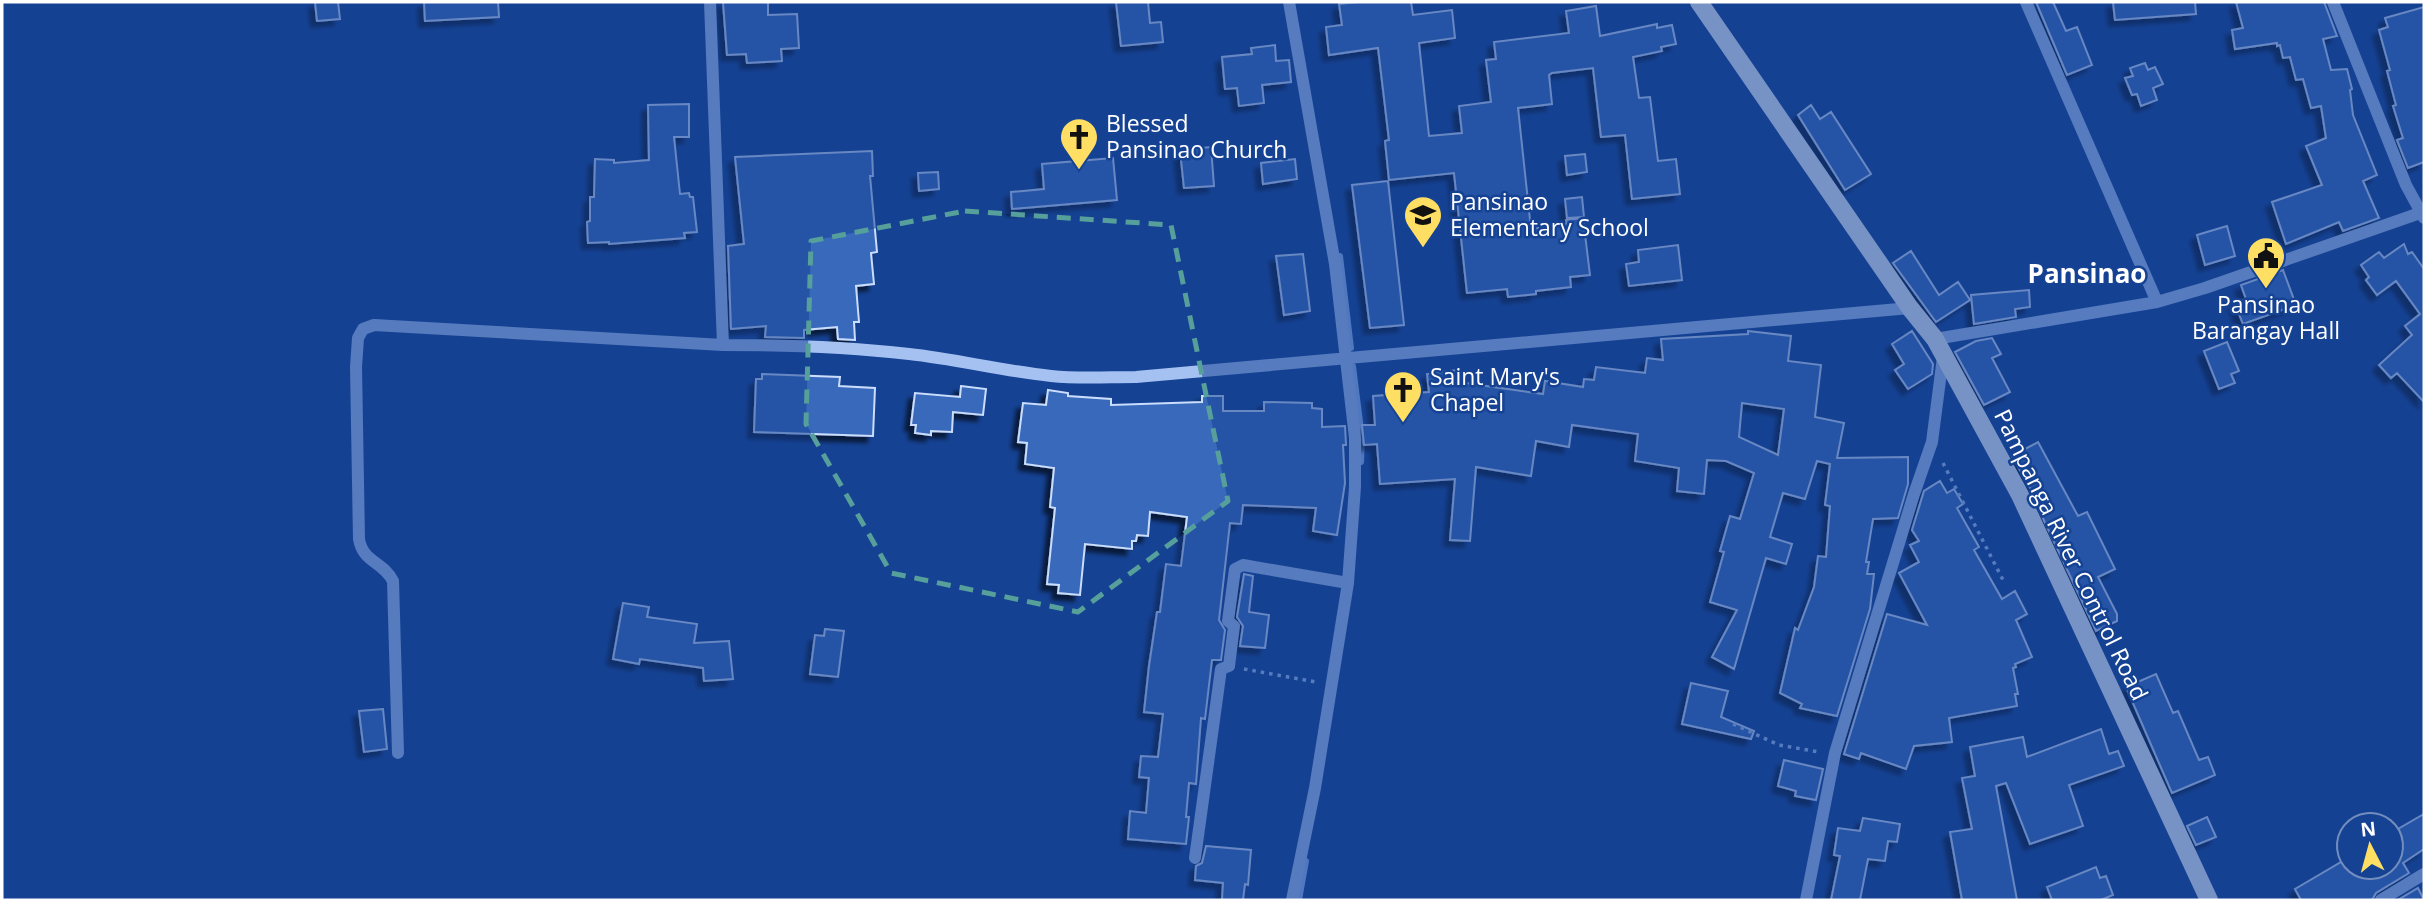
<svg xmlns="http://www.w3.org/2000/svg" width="2426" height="902" font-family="'Open Sans',sans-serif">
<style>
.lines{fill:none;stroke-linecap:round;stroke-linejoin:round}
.stream{stroke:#96baf4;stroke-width:6}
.building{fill:#3969ba;stroke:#cbddfc;stroke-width:2;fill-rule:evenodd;filter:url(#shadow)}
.path{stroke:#a4c1f1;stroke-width:3.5;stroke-dasharray:3.5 5;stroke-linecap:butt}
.minor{stroke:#a4c1f1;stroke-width:12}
.major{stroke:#eef3ff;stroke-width:18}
.marked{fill:none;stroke:#579f9a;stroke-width:5;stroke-dasharray:14 9;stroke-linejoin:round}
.labels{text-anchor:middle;stroke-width:5;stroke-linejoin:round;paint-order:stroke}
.poi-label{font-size:23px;fill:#fff;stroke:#154293;text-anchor:start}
.street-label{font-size:23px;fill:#fff;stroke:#154293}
.quarter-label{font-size:26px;font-weight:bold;fill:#fff;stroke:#154293}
</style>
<defs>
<filter id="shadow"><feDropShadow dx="-6" dy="6" stdDeviation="2" flood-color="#0009"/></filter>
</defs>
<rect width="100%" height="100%" fill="#154293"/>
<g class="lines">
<path class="stream" d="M 1340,256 L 1351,348
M 1353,366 L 1362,438 L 1361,462
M 1299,900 L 1306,861"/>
</g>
<path class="building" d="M 315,2 L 338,2 L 340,19 L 317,21 Z
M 424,2 L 498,2 L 499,17 L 425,21 Z
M 723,2 L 768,2 L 768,15 L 797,14 L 799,48 L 781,49 L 782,61 L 747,63 L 746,54 L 727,55 Z
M 1116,2 L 1148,2 L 1150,23 L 1161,22 L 1163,42 L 1121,46 Z
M 1357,2 L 1411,2 L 1413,15 L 1452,10 L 1455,38 L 1419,43 L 1429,136 L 1462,133 L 1459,106 L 1491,102 L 1486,60 L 1496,59 L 1494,42 L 1569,33 L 1566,11 L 1596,6 L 1600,36 L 1657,24 L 1657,28 L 1672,25 L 1676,44 L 1661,47 L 1662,51 L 1633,57 L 1639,98 L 1650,97 L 1658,161 L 1676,159 L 1680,194 L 1632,199 L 1625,135 L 1601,137 L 1593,68 L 1552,73 L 1549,75 L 1552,104 L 1518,108 L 1531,229 L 1567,224 L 1566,220 L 1583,218 L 1590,275 L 1570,277 L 1571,287 L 1536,291 L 1536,294 L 1508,297 L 1507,289 L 1467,293 L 1454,173 L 1389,180 L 1385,141 L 1389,140 L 1378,48 L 1329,55 L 1326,27 L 1342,25 L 1339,4 Z
M 2036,2 L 2053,2 L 2066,31 L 2077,27 L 2092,65 L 2067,75 Z
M 2113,2 L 2195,2 L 2196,14 L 2115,20 Z
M 2236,2 L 2324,2 L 2337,36 L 2323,39 L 2331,70 L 2347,69 L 2352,89 L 2350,90 L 2353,115 L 2377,175 L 2363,181 L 2379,218 L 2343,231 L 2339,222 L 2286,244 L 2272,202 L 2322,185 L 2306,146 L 2326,138 L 2321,106 L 2311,108 L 2303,79 L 2296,80 L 2290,57 L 2283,58 L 2280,45 L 2277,46 L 2277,43 L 2235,49 L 2232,30 L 2243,28 Z
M 2424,7 L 2424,162 L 2408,168 L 2397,140 L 2403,138 L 2393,106 L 2396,105 L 2387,71 L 2390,70 L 2379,30 L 2388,27 L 2385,18 Z
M 1275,45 L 1276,61 L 1289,60 L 1291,82 L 1262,85 L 1264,103 L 1239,106 L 1237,88 L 1225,89 L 1222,57 L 1252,54 L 1251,48 Z
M 2145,63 L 2148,70 L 2155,67 L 2163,84 L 2153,88 L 2157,100 L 2141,106 L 2137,94 L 2132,95 L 2125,78 L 2133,76 L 2130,68 Z
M 689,104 L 689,137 L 674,137 L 680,194 L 689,193 L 690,197 L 693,197 L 697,232 L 684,233 L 685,238 L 609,244 L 609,242 L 588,243 L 587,222 L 590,221 L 590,197 L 594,197 L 595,159 L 614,160 L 614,163 L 649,160 L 648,105 Z
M 1811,105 L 1820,119 L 1831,112 L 1871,174 L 1845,190 L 1798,115 Z
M 1211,147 L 1214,186 L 1184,188 L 1180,150 Z
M 872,151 L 873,176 L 870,176 L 877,252 L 871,253 L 874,284 L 856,286 L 859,322 L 854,322 L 855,340 L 838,339 L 837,327 L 804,330 L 804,338 L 765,337 L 766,326 L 731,329 L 728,246 L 744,244 L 735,157 Z
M 1585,154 L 1587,172 L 1567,175 L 1565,156 Z
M 1113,158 L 1117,200 L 1012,209 L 1011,192 L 1044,189 L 1042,164 Z
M 1295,159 L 1297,179 L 1263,184 L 1261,163 Z
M 938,172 L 939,189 L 919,191 L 918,173 Z
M 1388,181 L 1404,325 L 1370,328 L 1352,185 Z
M 1582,197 L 1584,217 L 1567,218 L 1565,199 Z
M 2227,226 L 2235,256 L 2205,265 L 2197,235 Z
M 2404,244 L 2408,254 L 2412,252 L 2424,269 L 2424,402 L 2397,373 L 2391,378 L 2379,365 L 2412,335 L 2405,326 L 2420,314 L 2396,281 L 2377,295 L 2366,280 L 2369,277 L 2361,265 L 2379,252 L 2384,258 Z
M 1678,245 L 1682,280 L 1629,286 L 1626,264 L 1639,262 L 1638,250 Z
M 1911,251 L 1939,295 L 1958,282 L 1970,300 L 1936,322 L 1893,263 Z
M 1303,254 L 1310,311 L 1284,315 L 1276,256 Z
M 2283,270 L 2296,305 L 2243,324 L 2235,304 L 2246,299 L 2241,285 Z
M 2029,290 L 2030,307 L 2015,309 L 2016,317 L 1974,324 L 1971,295 Z
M 1748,331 L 1791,336 L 1788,361 L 1821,365 L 1815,417 L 1844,423 L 1837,458 L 1908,457 L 1908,484 L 1898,518 L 1873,519 L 1866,562 L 1869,562 L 1867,574 L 1874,574 L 1870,609 L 1837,716 L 1800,708 L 1802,704 L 1780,693 L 1795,628 L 1798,630 L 1814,587 L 1818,556 L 1826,557 L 1830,506 L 1825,505 L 1830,464 L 1817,461 L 1805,499 L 1783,493 L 1770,537 L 1792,544 L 1786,564 L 1766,558 L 1734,669 L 1712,657 L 1737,610 L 1710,602 L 1724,552 L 1720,551 L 1730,516 L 1740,519 L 1754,473 L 1726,461 L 1707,460 L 1704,494 L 1677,491 L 1679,468 L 1635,461 L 1638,434 L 1572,425 L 1569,447 L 1536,441 L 1531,476 L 1476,467 L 1470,541 L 1450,540 L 1455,479 L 1380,484 L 1377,444 L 1364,445 L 1362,425 L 1375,425 L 1373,396 L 1429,392 L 1427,374 L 1458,370 L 1459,382 L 1543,394 L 1545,381 L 1583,387 L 1584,379 L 1594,380 L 1596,367 L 1645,373 L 1647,358 L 1663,360 L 1661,339 L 1748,334 ZM 1742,403 L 1784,409 L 1778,455 L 1739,437 Z
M 1912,331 L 1933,364 L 1932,374 L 1908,389 L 1895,370 L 1904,364 L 1892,344 Z
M 1992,338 L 2001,354 L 1992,358 L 2010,392 L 1984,405 L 1955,352 L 1976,341 Z
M 2227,342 L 2239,371 L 2231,374 L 2235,383 L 2219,389 L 2204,351 Z
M 762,374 L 840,377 L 839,386 L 875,388 L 873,436 L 754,432 L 756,379 L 762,379 Z
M 961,386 L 986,389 L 983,415 L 953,412 L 952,432 L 931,431 L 931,435 L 915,433 L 916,425 L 911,425 L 915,393 L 960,397 Z
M 1048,390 L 1068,393 L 1068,396 L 1111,399 L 1111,405 L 1202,402 L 1202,396 L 1223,396 L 1223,411 L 1264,411 L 1264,402 L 1312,403 L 1312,408 L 1322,409 L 1322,427 L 1345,426 L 1346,445 L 1343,445 L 1345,483 L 1337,535 L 1313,531 L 1316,508 L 1243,505 L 1241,524 L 1230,523 L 1219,620 L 1225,630 L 1221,660 L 1212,660 L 1205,719 L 1201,718 L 1196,784 L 1189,783 L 1186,817 L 1189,817 L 1186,844 L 1128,839 L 1130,811 L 1146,813 L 1149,778 L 1139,777 L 1141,756 L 1158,757 L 1163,714 L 1144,712 L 1149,666 L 1157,612 L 1160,612 L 1166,564 L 1181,566 L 1187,517 L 1150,512 L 1148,536 L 1137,535 L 1136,541 L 1132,541 L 1132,549 L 1085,544 L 1080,595 L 1058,593 L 1059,585 L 1047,584 L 1055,508 L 1050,507 L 1054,468 L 1025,464 L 1027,443 L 1018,442 L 1023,403 L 1046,405 Z
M 2038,442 L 2078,516 L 2087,512 L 2115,569 L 2098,577 L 2117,614 L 2117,621 L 2096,631 L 2041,514 L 2044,513 L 2012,456 Z
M 1940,481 L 1947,493 L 1954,489 L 1963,504 L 1957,508 L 1979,547 L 1974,550 L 2002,599 L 2015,591 L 2027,614 L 2016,620 L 2032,657 L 2015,664 L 2016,667 L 2013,668 L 2018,694 L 2015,694 L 2017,706 L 1949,718 L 1952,742 L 1914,746 L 1906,769 L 1861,753 L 1859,759 L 1844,754 L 1887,614 L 1927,625 L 1899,573 L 1919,562 L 1910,545 L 1919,541 L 1912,530 L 1924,491 Z
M 1244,574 L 1253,576 L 1249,612 L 1269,615 L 1265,648 L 1240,646 L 1243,626 L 1237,617 Z
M 623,603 L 649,607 L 647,617 L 697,624 L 694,643 L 729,641 L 733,679 L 704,681 L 703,668 L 640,659 L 639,664 L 613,659 Z
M 825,629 L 844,631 L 838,677 L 810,674 L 815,635 L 824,636 Z
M 2156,674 L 2173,713 L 2178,711 L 2199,760 L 2208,757 L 2215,775 L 2172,793 L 2126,687 Z
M 1691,683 L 1728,691 L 1721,717 L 1754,731 L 1751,739 L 1682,724 Z
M 383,709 L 387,749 L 364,752 L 359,711 Z
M 2101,729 L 2109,754 L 2118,751 L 2124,766 L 2069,785 L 2083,826 L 2030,844 L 2006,783 L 1996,786 L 2017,900 L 1962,900 L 1950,832 L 1972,829 L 1962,778 L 1975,776 L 1970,747 L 2023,737 L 2027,757 Z
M 1784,760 L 1823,769 L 1816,800 L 1795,796 L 1796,791 L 1778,786 Z
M 2424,814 L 2424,849 L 2403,863 L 2409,873 L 2376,893 L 2372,900 L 2301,900 L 2295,889 L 2348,858 L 2349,867 L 2391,867 L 2391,833 Z
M 2207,817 L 2216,837 L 2196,845 L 2187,826 Z
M 1863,818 L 1900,824 L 1897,842 L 1888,841 L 1885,861 L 1868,859 L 1860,900 L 1831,900 L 1840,856 L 1834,855 L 1838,828 L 1860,831 Z
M 1206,846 L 1251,850 L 1248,885 L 1245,884 L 1243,900 L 1222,900 L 1223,883 L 1195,880 L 1196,866 L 1202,863 Z
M 2096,867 L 2100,878 L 2106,876 L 2113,895 L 2101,900 L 2052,900 L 2047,887 Z
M 2418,888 L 2424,900 L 2398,900 Z"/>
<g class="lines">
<path class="path" d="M 1943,463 L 2004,582
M 1244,669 L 1316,682
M 1733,724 L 1779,745 L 1819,752"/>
<path class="minor" d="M 710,2 L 723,345 C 785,345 847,347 909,354 C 956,359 1003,371 1051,376 C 1079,379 1107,377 1136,377 L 1910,308
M 1289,2 L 1335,264 L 1355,438 L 1355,487 L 1348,583 L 1315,788 L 1292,900
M 2026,2 L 2157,302
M 2333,2 L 2406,185 L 2424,218
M 1935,339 L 2157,302 L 2205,288 L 2420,213
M 398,753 L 393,581 C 383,561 363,563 359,539 L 356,367 L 358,338 L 363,329 L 374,325 L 723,345
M 1195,858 L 1221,669 L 1229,666 L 1234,626 L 1228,621 L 1235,569 L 1243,565 L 1348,583
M 1806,900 L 1835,753 L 1914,494 L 1932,442 L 1943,357
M 2381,900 L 2424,874"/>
<path class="major" d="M 1699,2 L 1910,308 L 1935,339 L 2020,495 L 2209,900"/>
</g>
<path d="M0 0H2426V902H0ZM 965,211 L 1171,225 L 1228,501 L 1078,612 L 891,573 L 806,424 L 811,241 Z" fill="#154293" fill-opacity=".55" fill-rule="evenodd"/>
<path class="marked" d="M 965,211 L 1171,225 L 1228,501 L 1078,612 L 891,573 L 806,424 L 811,241 Z"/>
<defs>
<symbol id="church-pin" viewBox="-11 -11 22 30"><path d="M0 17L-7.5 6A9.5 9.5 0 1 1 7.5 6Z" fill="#ffde64" stroke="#154293"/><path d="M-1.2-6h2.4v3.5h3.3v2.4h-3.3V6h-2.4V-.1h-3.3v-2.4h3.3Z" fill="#111"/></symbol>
<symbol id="school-pin" viewBox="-11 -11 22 30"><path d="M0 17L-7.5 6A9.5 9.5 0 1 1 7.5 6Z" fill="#ffde64" stroke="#154293"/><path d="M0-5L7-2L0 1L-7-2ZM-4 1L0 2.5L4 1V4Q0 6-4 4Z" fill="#111"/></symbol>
<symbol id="civic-pin" viewBox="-11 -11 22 30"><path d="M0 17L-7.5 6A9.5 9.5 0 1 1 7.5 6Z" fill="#ffde64" stroke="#154293"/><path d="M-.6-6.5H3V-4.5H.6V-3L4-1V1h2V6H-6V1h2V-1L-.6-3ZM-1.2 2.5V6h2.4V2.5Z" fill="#111"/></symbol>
</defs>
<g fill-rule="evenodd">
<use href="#church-pin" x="1057" y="115" width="44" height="60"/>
<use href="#school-pin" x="1401" y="193" width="44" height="60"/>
<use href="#civic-pin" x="2244" y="234" width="44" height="60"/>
<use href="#church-pin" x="1381" y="368" width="44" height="60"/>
</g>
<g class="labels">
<g class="poi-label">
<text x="1106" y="132">Blessed<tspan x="1106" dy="26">Pansinao Church</tspan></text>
<text x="1450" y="210">Pansinao<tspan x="1450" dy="26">Elementary School</tspan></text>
<text x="2266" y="313" text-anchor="middle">Pansinao<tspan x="2266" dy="26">Barangay Hall</tspan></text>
<text x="1430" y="385">Saint Mary's<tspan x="1430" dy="26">Chapel</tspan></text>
</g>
<g class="street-label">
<text transform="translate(2071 555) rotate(64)" y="8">Pampanga River Control Road</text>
</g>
<g class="quarter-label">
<text x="2087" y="283">Pansinao</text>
</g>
</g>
<rect width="2426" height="902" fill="none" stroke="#ffffff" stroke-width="7"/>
<g transform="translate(2370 846) rotate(354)"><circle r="33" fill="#154293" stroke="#738ebe" stroke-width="2"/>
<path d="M0-5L12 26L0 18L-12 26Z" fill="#ffde64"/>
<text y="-10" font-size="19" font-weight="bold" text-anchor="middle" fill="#ffffff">N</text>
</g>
</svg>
